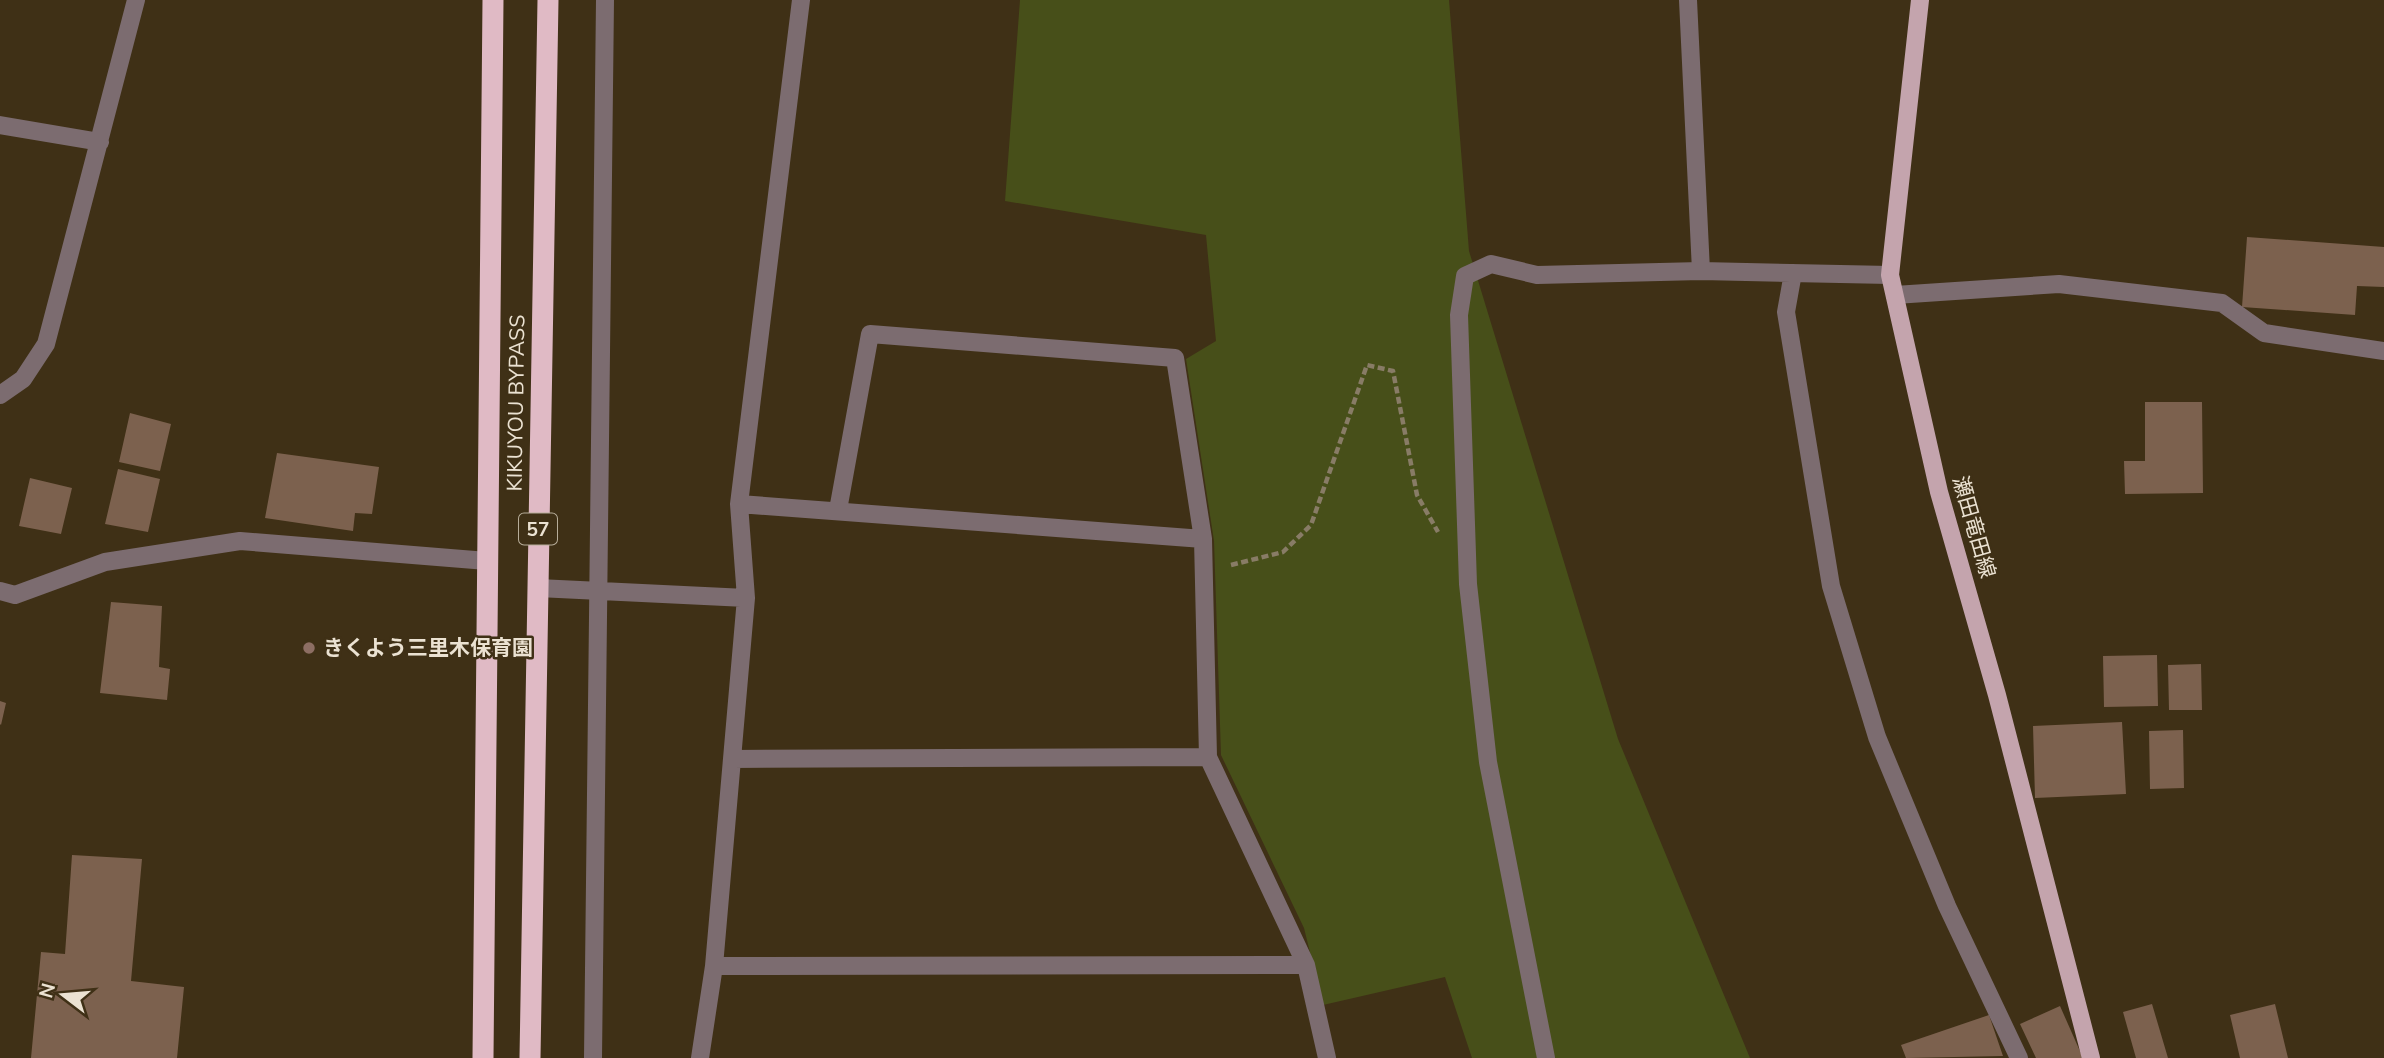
<svg xmlns="http://www.w3.org/2000/svg" width="2384" height="1058" font-family="Mulish,'Noto Sans JP',sans-serif">
<style>
.green{fill:#474f19}
.building{fill:#7c614e}
.lines{fill:none;stroke-linecap:round;stroke-linejoin:round}
.path{stroke:#887c66;stroke-width:4.5;stroke-dasharray:7 3.5;stroke-linecap:butt}
.minor{stroke:#7c6c70;stroke-width:18}
.major{stroke:#c4a4ad;stroke-width:18}
.highway{stroke:#e0bac5;stroke-width:21}
.education-dot{fill:#8d6e63;stroke:#3f3016;stroke-width:2.5}
.labels{text-anchor:middle;stroke-width:5;stroke-linejoin:round;paint-order:stroke}
.shield{fill:#3f3016;stroke:#b7ad9a;stroke-width:2}
.shield-label{font-size:19px;font-weight:bold;fill:#ebe2d2}
.street-label{font-size:21px;fill:#ebe2d2;stroke:#3f3016}
.poi-label{font-size:21px;font-weight:bold;fill:#ebe2d2;stroke:#3f3016;text-anchor:start}
</style>
<rect width="100%" height="100%" fill="#3f3016"/>
<path class="green" d="M 1020,0 L 1449,0 L 1469,251 L 1618,739 L 1750,1058 L 1472,1058 L 1445,977 L 1323,1005 L 1304,928 L 1221,755 L 1214,541 L 1186,359 L 1216,341 L 1206,235 L 1005,201 Z"/>
<path class="building" d="M 2247,237 L 2384,247 L 2384,287 L 2357,286 L 2355,315 L 2242,307 Z
M 2145,402 L 2202,402 L 2203,493 L 2125,494 L 2124,461 L 2145,461 Z
M 130,413 L 171,424 L 160,471 L 119,462 Z
M 277,453 L 379,467 L 372,514 L 355,513 L 353,531 L 265,518 Z
M 118,469 L 160,479 L 148,532 L 105,524 Z
M 30,478 L 72,488 L 61,534 L 19,526 Z
M 111,602 L 162,606 L 159,667 L 170,669 L 167,700 L 100,693 Z
M 2157,655 L 2158,706 L 2104,707 L 2103,656 Z
M 2201,664 L 2202,710 L 2169,710 L 2168,665 Z
M 0,701 L 6,703 L 1,725 L 0,724 Z
M 2122,722 L 2126,794 L 2035,798 L 2033,726 Z
M 2183,730 L 2184,788 L 2150,789 L 2149,731 Z
M 72,855 L 142,859 L 131,981 L 184,987 L 177,1058 L 31,1058 L 41,952 L 65,954 Z
M 2152,1004 L 2168,1058 L 2136,1058 L 2123,1012 Z
M 2275,1004 L 2288,1058 L 2240,1058 L 2230,1015 Z
M 2060,1006 L 2083,1058 L 2036,1058 L 2020,1024 Z
M 1989,1015 L 2003,1056 L 1906,1058 L 1901,1045 Z"/>
<g class="lines">
<path class="path" d="M 1231,565 L 1283,552 L 1311,525 L 1367,365 L 1393,371 L 1417,495 L 1438,532"/>
<path class="minor" d="M 1688,0 L 1701,271
M 0,125 L 100,142
M 1793,273 L 1786,312 L 1831,586 L 1877,737 L 1947,906 L 2019,1058
M 1895,295 L 2059,284 L 2222,303 L 2264,333 L 2384,351
M 0,395 L 23,379 L 46,344 L 136,0
M 739,504 L 1203,539 L 1208,757 L 1306,965 L 1327,1058
M 838,510 L 870,334 L 1175,358 L 1203,539
M 538,588 L 746,598
M 0,591 L 15,595 L 105,562 L 240,541 L 487,561
M 732,759 L 1208,757
M 714,966 L 1306,965
M 593,1058 L 605,0
M 700,1058 L 714,966 L 746,598 L 739,504 L 801,0
M 1546,1058 L 1488,762 L 1468,584 L 1459,315 L 1465,276 L 1491,264 L 1537,275 L 1701,271 L 1890,275"/>
<path class="major" d="M 1920,0 L 1890,275 L 1939,492 L 1997,695 L 2091,1058"/>
<path class="highway" d="M 483,1058 L 493,0
M 530,1058 L 548,0"/>
</g>
<circle class="education-dot" cx="309" cy="648" r="7"/>
<g class="labels">
<rect class="shield" x="519" y="513.5" width="38" height="31" rx="5"/>
<g class="shield-label">
<text x="538" y="536">57</text>
</g>
<g class="street-label">
<text transform="translate(516 403) rotate(-89)" y="7">KIKUYOU BYPASS</text>
<text transform="translate(1974 527) rotate(74)" y="7">瀬田竜田線</text>
</g>
<g class="poi-label">
<text x="323" y="655">きくよう三里木保育園</text>
</g>
</g>
<g transform="translate(63 995) rotate(286)" stroke="#3f3016" stroke-width="5" paint-order="stroke">
<path d="M0-5L12 26L0 18L-12 26Z" fill="#ebe2d2"/>
<text y="-10" font-size="19" font-weight="bold" text-anchor="middle" fill="#ebe2d2">N</text>
</g>
</svg>
